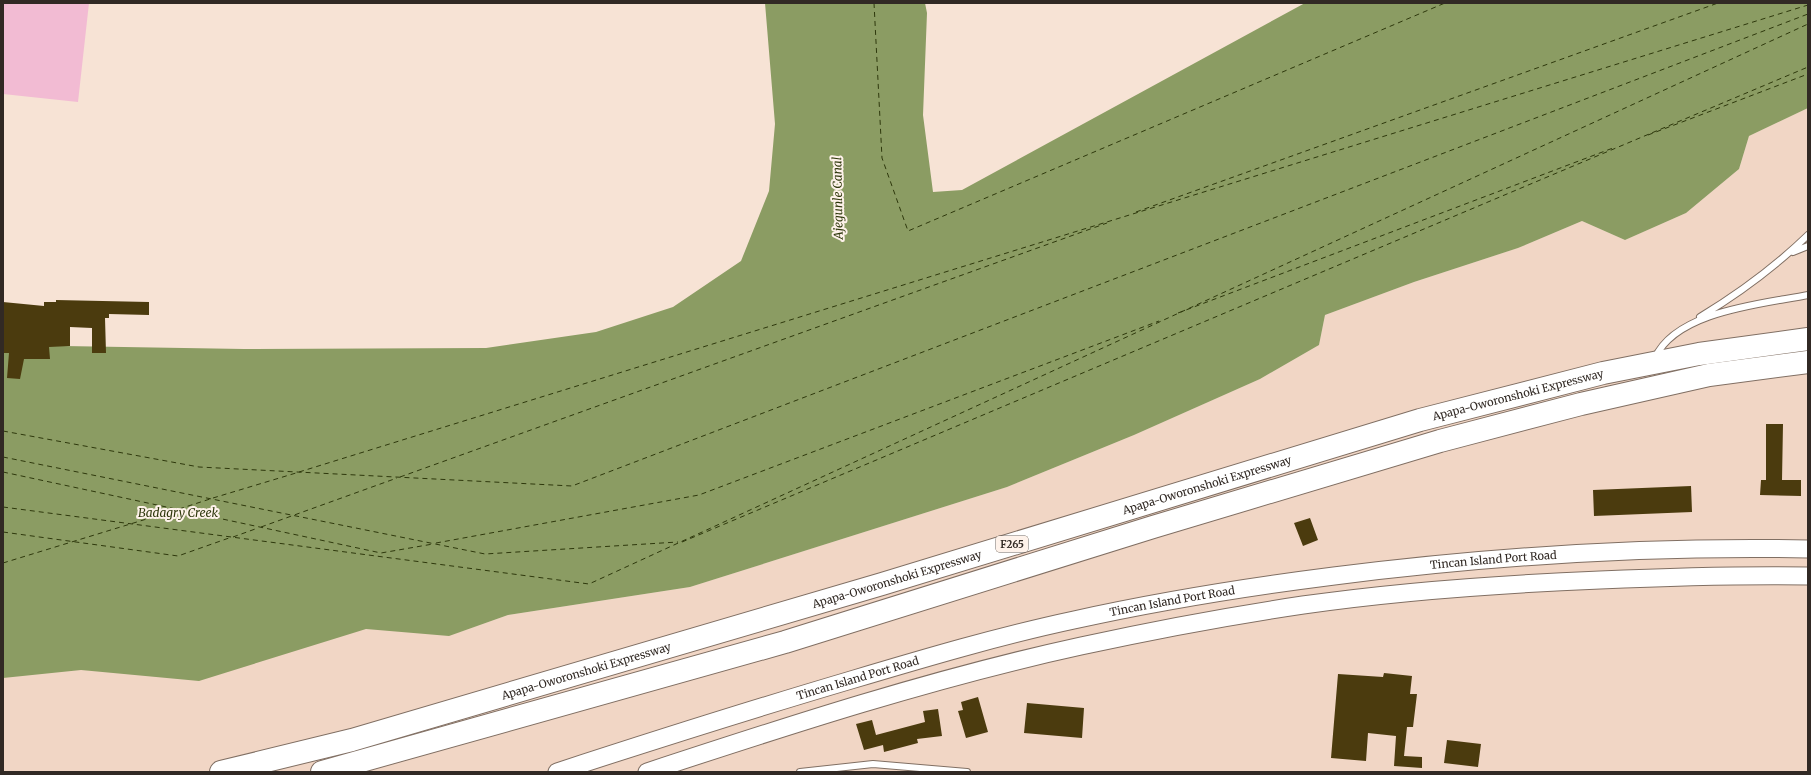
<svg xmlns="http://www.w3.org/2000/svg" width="1811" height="775" font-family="Merriweather,serif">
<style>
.built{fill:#f1d6c5}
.green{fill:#f2bbd3}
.water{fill:#8b9c63}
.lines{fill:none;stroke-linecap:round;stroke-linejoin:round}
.ferry{stroke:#2e380c;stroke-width:1;stroke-dasharray:5 4;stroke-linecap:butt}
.building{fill:#4b3b0e}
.lane-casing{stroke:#806f63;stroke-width:8}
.secondary-casing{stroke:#806f63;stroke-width:19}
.highway-casing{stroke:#806f63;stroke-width:24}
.lane{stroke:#fff;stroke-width:6}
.secondary{stroke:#fff;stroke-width:17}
.highway{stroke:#fff;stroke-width:22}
.labels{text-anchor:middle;stroke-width:4;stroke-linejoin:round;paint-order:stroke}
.shield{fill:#fef2ea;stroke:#6e655f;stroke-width:1}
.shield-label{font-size:10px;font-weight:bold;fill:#312924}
.street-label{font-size:11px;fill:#312924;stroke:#fef2ea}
.water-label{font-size:12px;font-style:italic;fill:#2e380c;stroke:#fef2ea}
</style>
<rect width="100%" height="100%" fill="#f7e3d5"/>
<path class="built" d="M 1808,108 L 1808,772 L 3,772 L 3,639 L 411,609 L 460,632 L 508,615 L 690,587 L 1007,487 L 1134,435 L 1260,379 L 1319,345 L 1325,315 L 1414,282 L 1518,248 L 1582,221 L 1625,240 L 1686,213 L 1739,169 L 1749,136 Z"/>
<path class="green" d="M 3,3 L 89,3 L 78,102 L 3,94 Z"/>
<path class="water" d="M 765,3 L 925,3 L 927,13 L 923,115 L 933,192 L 962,190 L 1305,3 L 1808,3 L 1808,108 L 1749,136 L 1739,169 L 1686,213 L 1625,240 L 1582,221 L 1518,248 L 1414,282 L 1325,315 L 1319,345 L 1260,379 L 1134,435 L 1007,487 L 690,587 L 508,615 L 449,636 L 366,629 L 199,681 L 81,670 L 3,678 L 3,345 L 244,349 L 486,348 L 596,332 L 673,307 L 741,261 L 769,191 L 775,124 Z"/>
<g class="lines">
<path class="ferry" d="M 874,3 L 882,158 L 908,231 L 1445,3
M 1648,135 L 1808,74
M 1136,212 L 1718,3
M 1178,313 L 1613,148
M 3,431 L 199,467 L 572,486 L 1808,14
M 3,457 L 485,554 L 678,542
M 3,472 L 381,553 L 433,544
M 299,472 L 1808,5
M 400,477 L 1107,223
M 213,498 L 296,473
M 3,507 L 589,584 L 1808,24
M 179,509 L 210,499
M 261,527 L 397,478
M 3,532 L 178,556 L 229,538
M 233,537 L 258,528
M 682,542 L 1808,67
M 436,543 L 699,495 L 1159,321
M 3,563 L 176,510"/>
</g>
<path class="building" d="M 56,300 L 149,302 L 149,315 L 109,314 L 109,318 L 105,318 L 106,353 L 92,353 L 92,328 L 70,327 L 70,346 L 49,347 L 50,359 L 24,359 L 20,379 L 7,378 L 9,353 L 3,353 L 3,302 L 44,306 L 44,302 L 56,302 Z
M 1766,424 L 1783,424 L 1782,480 L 1801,480 L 1801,496 L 1760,495 L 1761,480 L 1766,480 Z
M 1691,486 L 1692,512 L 1594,516 L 1593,490 Z
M 1310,518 L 1318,540 L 1303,546 L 1294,523 Z
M 1384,673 L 1412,676 L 1410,694 L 1417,694 L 1413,727 L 1407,727 L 1404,756 L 1422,757 L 1422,768 L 1394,766 L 1396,736 L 1368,733 L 1366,761 L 1331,758 L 1338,674 L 1383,677 Z
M 978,697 L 988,732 L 966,738 L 958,711 L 963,710 L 961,702 Z
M 1027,703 L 1084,708 L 1082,738 L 1024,733 Z
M 938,709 L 942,736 L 917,739 L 918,743 L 884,752 L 883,745 L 864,750 L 856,724 L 872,720 L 876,735 L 925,722 L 923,711 Z
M 1447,740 L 1481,744 L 1478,767 L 1444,763 Z"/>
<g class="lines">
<defs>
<path id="lane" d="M 1793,252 L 1808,246
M 1700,317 C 1738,294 1775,267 1808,235
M 1655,358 C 1676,311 1762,304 1808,295
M 800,772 L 873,764 L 967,772"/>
<g id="secondary">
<path id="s1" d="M 557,772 C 655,740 753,709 851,680 C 925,658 999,636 1074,620 C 1160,601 1247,587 1334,576 C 1491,556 1650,546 1808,549"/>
<path d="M 647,772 C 790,725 934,678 1081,646 C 1154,630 1229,616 1303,605 C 1401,591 1501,584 1600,580 C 1669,577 1739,575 1808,576"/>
</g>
<g id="highway">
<path id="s2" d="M 221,772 L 352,740 L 882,584 L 1420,420 L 1603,373 L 1699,354 L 1808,339"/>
<path d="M 322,772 L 785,642 L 1153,527 L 1440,441 L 1581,404 L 1709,375 L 1808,362"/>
</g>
</defs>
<use href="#lane" class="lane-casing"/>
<use href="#secondary" class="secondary-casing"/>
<use href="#highway" class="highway-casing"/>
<use href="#lane" class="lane"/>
<use href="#secondary" class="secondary"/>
<use href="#highway" class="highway"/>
</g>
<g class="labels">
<rect class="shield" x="996" y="536" width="32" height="16" rx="3"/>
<g class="shield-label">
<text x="1012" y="548">F265</text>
</g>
<g class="street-label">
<text dy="4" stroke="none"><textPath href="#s2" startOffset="1351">Apapa-Oworonshoki Expressway</textPath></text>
<text dy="4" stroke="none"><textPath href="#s2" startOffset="1027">Apapa-Oworonshoki Expressway</textPath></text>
<text dy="4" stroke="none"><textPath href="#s1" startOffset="963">Tincan Island Port Road</textPath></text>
<text dy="4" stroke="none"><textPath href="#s2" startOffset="703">Apapa-Oworonshoki Expressway</textPath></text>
<text dy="4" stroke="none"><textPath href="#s1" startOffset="639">Tincan Island Port Road</textPath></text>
<text dy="4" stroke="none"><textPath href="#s2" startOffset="379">Apapa-Oworonshoki Expressway</textPath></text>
<text dy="4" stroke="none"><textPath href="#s1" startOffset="315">Tincan Island Port Road</textPath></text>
</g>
<g class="water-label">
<text transform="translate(838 198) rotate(-91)" y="4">Ajegunle Canal</text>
<text x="178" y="517">Badagry Creek</text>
</g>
</g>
<rect width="1811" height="775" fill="none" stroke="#312924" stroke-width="8"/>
</svg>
